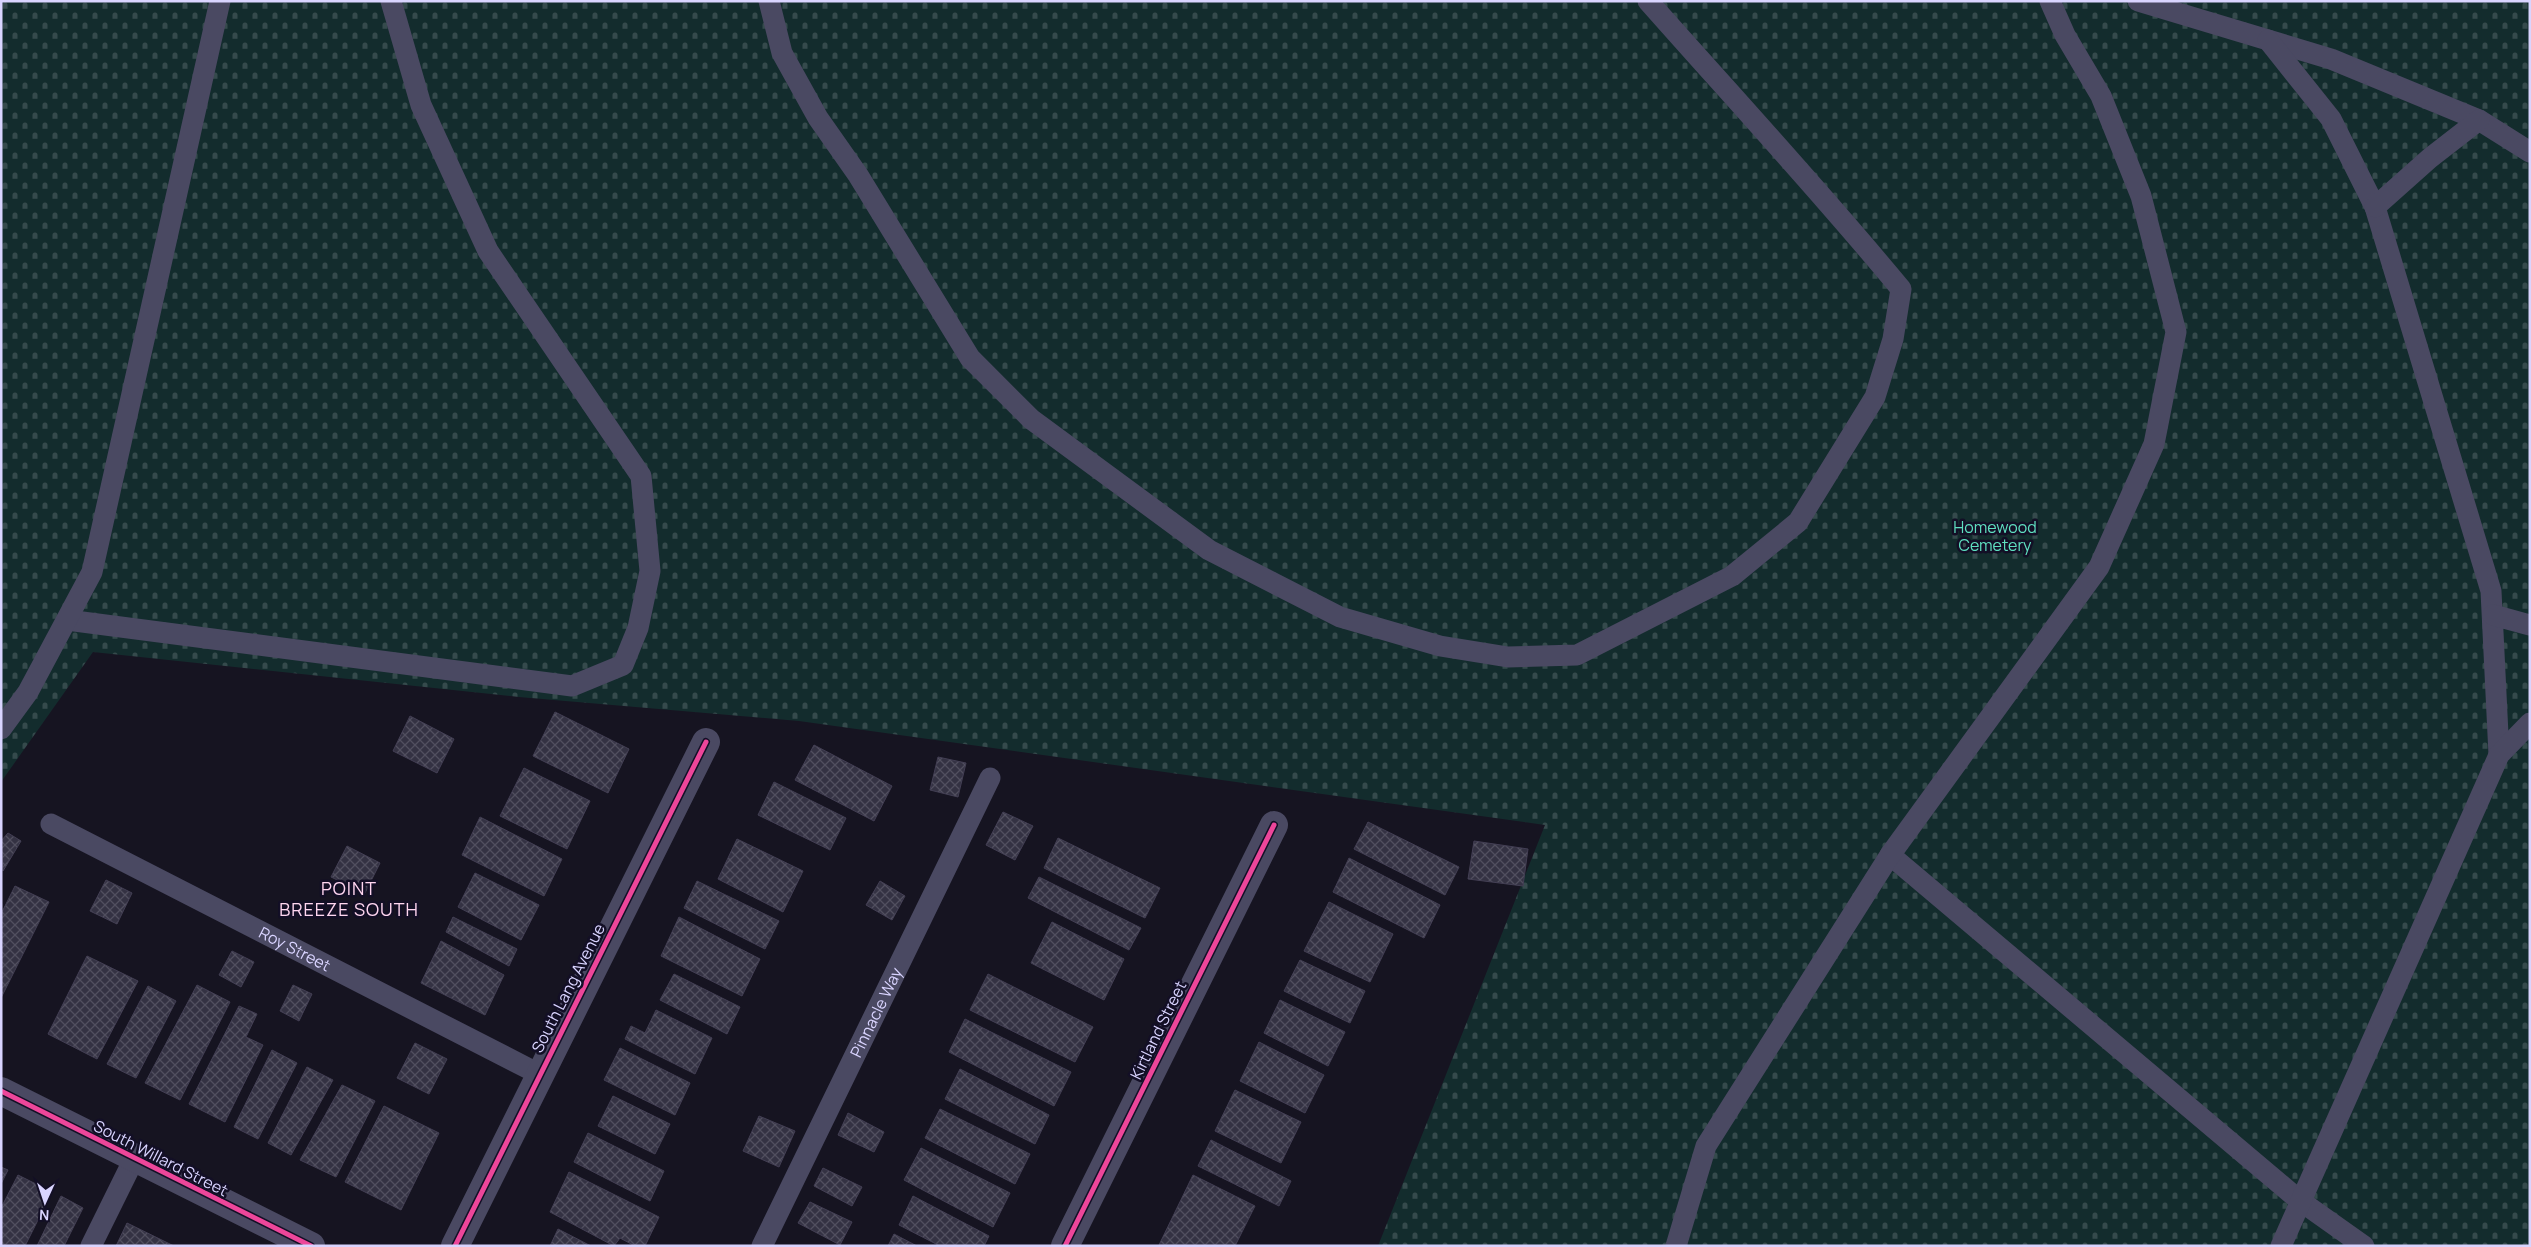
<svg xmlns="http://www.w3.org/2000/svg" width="2531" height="1247" font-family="Manrope,sans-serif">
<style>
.cemetery{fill:url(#cemetery-stones)}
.building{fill:url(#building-cross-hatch);stroke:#433f54}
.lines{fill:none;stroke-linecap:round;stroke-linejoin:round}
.service{stroke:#4a4962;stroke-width:21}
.minor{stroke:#4a4962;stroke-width:28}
.cycleway-casing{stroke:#130f26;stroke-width:8}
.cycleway{stroke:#ed469a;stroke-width:5}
.labels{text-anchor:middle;stroke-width:5;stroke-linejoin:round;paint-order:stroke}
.park-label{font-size:16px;fill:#5fe0c0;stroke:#130f26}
.street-label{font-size:16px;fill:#d9d4ff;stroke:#130f26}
.neighbourhood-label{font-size:18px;letter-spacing:1px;fill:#ffd6f0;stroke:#130f26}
</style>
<defs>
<pattern id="cemetery-stones" width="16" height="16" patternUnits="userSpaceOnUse" patternTransform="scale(1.25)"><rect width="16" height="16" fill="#132c2d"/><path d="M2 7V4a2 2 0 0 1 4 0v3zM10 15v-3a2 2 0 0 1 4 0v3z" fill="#354a4c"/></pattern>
<pattern id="building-cross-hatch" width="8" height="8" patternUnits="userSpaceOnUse" patternTransform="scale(1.25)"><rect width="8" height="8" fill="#343243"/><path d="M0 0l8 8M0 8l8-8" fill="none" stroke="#514f5f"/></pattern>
</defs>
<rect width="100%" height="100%" fill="#161421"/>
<path class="cemetery" d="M 1,1 L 2530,1 L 2530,1246 L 1378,1246 L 1545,825 L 799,721 L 519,697 L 93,652 L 1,782 Z"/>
<path class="building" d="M 555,712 L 629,749 L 608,793 L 533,756 Z
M 410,716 L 454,739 L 437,773 L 393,751 Z
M 814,745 L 892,786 L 874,821 L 795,780 Z
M 938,757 L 966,763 L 958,797 L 930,790 Z
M 524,768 L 590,801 L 567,849 L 500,816 Z
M 774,782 L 846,818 L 830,850 L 758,815 Z
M 1003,812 L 1033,826 L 1015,860 L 986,845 Z
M 480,817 L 562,859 L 544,896 L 462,855 Z
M 1368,822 L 1459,867 L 1445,895 L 1354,849 Z
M 8,833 L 21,841 L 3,871 L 1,841 Z
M 1058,838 L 1160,888 L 1145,918 L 1044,868 Z
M 737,839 L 803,871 L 783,912 L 718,879 Z
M 1474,841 L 1528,849 L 1523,886 L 1468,879 Z
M 347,846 L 380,863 L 365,893 L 331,877 Z
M 1349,858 L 1440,905 L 1424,938 L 1333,892 Z
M 475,873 L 539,905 L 521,940 L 458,907 Z
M 1039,877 L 1141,928 L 1129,950 L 1028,898 Z
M 106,880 L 132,893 L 117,924 L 90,911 Z
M 697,881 L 779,921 L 765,949 L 684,908 Z
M 880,881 L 905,896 L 892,920 L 866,905 Z
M 15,886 L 49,902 L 1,998 L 1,914 Z
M 1329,902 L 1393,934 L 1370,982 L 1304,951 Z
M 453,917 L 517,949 L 509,966 L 446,932 Z
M 679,917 L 760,959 L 742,996 L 661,956 Z
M 1052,922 L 1124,959 L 1104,1000 L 1031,963 Z
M 441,941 L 504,975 L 485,1015 L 421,983 Z
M 232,951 L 254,962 L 241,987 L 219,975 Z
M 87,956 L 138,981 L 97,1059 L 48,1034 Z
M 1300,960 L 1365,991 L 1350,1023 L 1284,991 Z
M 674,974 L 740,1007 L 727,1034 L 660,1000 Z
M 988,974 L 1093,1027 L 1075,1062 L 970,1010 Z
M 197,985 L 230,1002 L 180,1100 L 145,1083 Z
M 293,985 L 312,994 L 299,1021 L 280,1011 Z
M 148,986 L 176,1001 L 136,1078 L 107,1064 Z
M 1280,1000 L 1345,1032 L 1328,1066 L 1264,1033 Z
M 239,1006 L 257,1014 L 246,1037 L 263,1045 L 225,1122 L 189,1104 Z
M 656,1010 L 712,1038 L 695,1074 L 625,1039 L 631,1026 L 645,1033 Z
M 965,1019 L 1071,1072 L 1054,1106 L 949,1052 Z
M 1259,1042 L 1324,1075 L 1305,1113 L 1240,1081 Z
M 415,1043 L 447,1059 L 429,1094 L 397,1078 Z
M 620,1048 L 690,1083 L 675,1115 L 604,1080 Z
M 272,1050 L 297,1063 L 258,1139 L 234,1127 Z
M 307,1067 L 333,1080 L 291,1155 L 268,1143 Z
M 960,1069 L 1049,1115 L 1035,1144 L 945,1099 Z
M 342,1085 L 375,1101 L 336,1177 L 300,1160 Z
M 1235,1090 L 1301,1122 L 1281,1163 L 1215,1131 Z
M 613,1096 L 670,1124 L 655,1154 L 598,1126 Z
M 384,1106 L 439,1133 L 401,1210 L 345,1182 Z
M 940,1109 L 1030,1154 L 1015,1184 L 925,1138 Z
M 848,1113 L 884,1132 L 874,1152 L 838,1135 Z
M 759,1116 L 795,1131 L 779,1167 L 743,1151 Z
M 588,1133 L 664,1171 L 650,1201 L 574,1162 Z
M 1211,1140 L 1291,1181 L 1279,1206 L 1198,1166 Z
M 921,1148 L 1010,1193 L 993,1227 L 904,1180 Z
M 1,1167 L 8,1170 L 1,1184 Z
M 823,1168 L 862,1187 L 852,1206 L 814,1186 Z
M 569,1172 L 659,1217 L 645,1246 L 635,1246 L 620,1238 L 614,1246 L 550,1212 Z
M 18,1175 L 52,1192 L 25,1246 L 1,1246 L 1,1208 Z
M 1193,1175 L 1255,1206 L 1235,1246 L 1159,1245 Z
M 61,1196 L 83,1208 L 64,1246 L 37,1246 Z
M 913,1196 L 989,1236 L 984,1246 L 940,1246 L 899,1225 Z
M 810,1202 L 852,1222 L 840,1245 L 798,1223 Z
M 127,1223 L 174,1246 L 116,1246 Z
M 558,1229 L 591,1246 L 550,1246 Z
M 894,1234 L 917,1246 L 888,1246 Z"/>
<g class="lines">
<g class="service">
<path d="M 769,1 L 782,53 L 818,118 L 858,175 L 970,358 L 1031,419 L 1209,550 L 1340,617 L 1440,646 L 1508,657 L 1577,655 L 1732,576 L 1798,522 L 1875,397 L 1893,339 L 1901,289 C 1820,191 1733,97 1648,1"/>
<path d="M 2138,1 L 2331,59 L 2479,120 L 2530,152"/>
<path d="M 2268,40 L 2331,119 L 2375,207 L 2491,591 L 2499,755"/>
<path d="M 2375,207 L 2430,158 L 2479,120"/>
<path d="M 2493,615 L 2530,625"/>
<path d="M 67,620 L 572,686 L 623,665 L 638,628 L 650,571 L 641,476 L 488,251 L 421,105 L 391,1"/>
<path d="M 1,729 L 28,692 L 92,572 L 220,1"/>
<path id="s1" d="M 51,824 L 539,1074"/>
<path d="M 1890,855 L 2299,1200 L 2364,1246"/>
<path d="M 91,1246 L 134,1159"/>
<path id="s2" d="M 762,1246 L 990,778"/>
<path d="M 1676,1246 L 1706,1146 L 1890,855 L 2099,567 L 2154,444 L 2176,332 L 2141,196 L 2101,96 L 2065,35 L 2050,1"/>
<path d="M 2281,1246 L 2499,755 L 2530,723"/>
</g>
<path class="minor" d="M 1,1091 L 311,1246
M 455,1246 L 706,742
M 1065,1246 L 1274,825"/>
<defs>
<path id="cycleway" d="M 1,1091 L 311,1246
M 455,1246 L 706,742
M 1065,1246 L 1274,825"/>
</defs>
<use href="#cycleway" class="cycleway-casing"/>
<use href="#cycleway" class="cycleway"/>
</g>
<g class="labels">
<g class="park-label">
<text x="1995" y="533">Homewood<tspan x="1995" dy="18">Cemetery</tspan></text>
</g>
<g class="street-label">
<text dy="6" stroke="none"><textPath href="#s1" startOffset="274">Roy Street</textPath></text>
<text transform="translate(568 988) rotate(-63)" y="6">South Lang Avenue</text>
<text dy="6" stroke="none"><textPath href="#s2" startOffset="260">Pinnacle Way</textPath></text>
<text transform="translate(1158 1030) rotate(-64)" y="6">Kirtland Street</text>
<text transform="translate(161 1158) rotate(27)" y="6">South Willard Street</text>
</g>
<g class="neighbourhood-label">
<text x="349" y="895">POINT<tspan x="349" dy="21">BREEZE SOUTH</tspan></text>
</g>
</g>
<rect width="2531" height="1247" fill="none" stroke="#d9d4ff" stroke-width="5"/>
<g transform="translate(45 1202) rotate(183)" stroke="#130f26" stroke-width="4" paint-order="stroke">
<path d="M0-4L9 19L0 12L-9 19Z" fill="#d9d4ff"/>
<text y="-8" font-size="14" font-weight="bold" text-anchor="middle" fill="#d9d4ff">N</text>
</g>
</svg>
